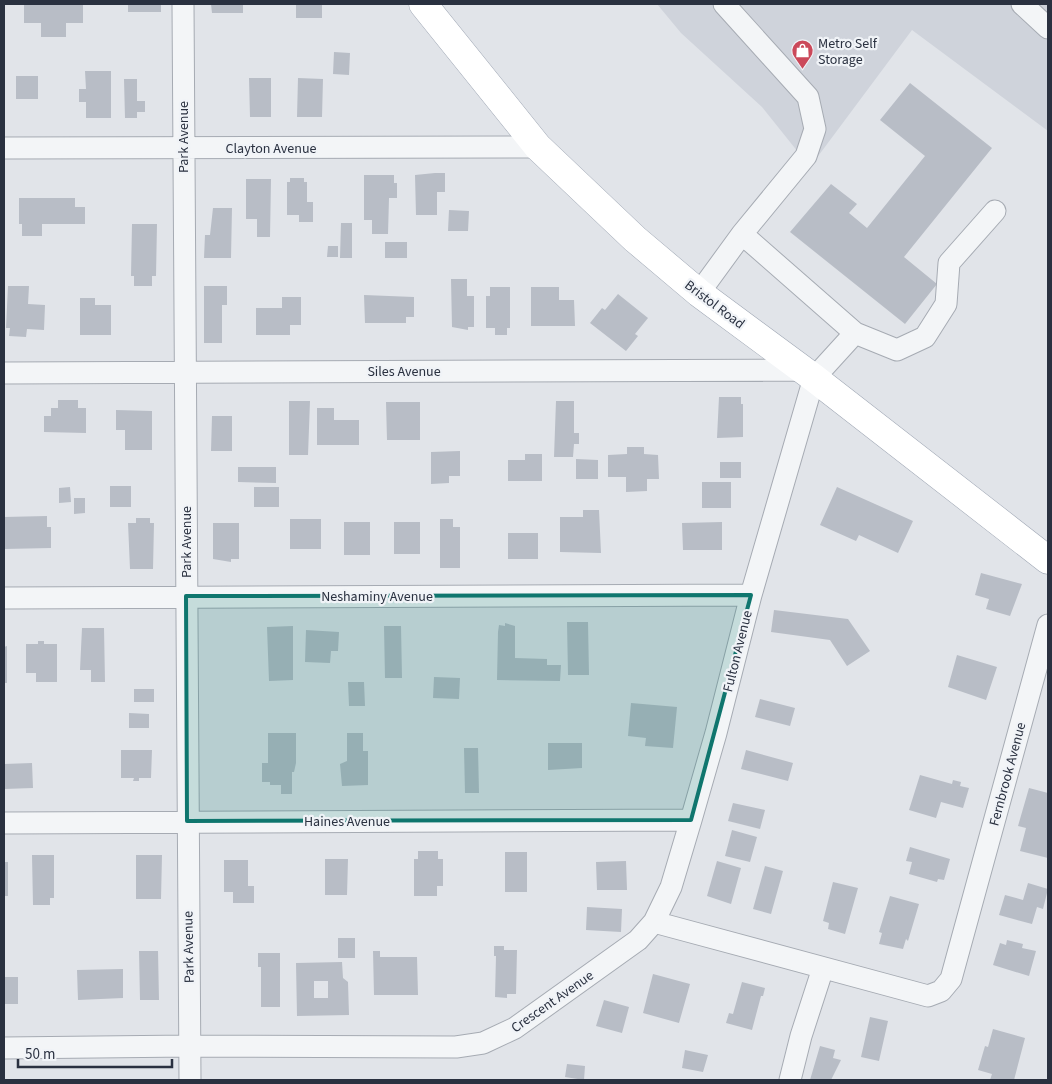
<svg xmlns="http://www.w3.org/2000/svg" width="1052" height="1084" font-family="'Source Sans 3',sans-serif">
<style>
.built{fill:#cfd3db}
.building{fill:#b8bdc6;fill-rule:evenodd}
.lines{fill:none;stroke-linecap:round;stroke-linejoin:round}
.minor-casing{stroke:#a6abb3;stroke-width:23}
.major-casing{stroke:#a0a8b5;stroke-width:29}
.minor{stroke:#f3f5f7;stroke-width:21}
.major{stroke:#fff;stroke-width:28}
.marked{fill:#0f766e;fill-opacity:0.2;stroke:#0f766e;stroke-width:4;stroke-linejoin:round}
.labels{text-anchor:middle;stroke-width:4.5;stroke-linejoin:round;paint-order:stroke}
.poi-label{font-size:14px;fill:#2a3140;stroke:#f0f3f7;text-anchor:start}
.street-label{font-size:14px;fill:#2a3140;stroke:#f0f3f7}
</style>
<rect width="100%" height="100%" fill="#e1e4e9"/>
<path class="built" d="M 657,4 L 1048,4 L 1048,131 L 912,30 L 810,167 L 762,107 L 681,33 Z"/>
<path class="building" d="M 24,4 L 83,4 L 83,23 L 66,23 L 66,37 L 41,37 L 41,23 L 24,23 Z
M 128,4 L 161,4 L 161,12 L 128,12 Z
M 211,4 L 243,4 L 243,13 L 212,13 Z
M 296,4 L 322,4 L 322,18 L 296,18 Z
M 334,52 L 350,53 L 349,75 L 333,74 Z
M 85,71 L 111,71 L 111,118 L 86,118 L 86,102 L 79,102 L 79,89 L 86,89 Z
M 16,76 L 38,76 L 38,99 L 16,99 Z
M 249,78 L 271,78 L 271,117 L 250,117 Z
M 298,78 L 323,79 L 322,117 L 297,117 Z
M 124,79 L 137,79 L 137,101 L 145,101 L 145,112 L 137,112 L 137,118 L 125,118 Z
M 910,83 L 992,148 L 904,257 L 937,284 L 905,324 L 790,232 L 831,184 L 857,204 L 849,213 L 867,228 L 925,156 L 880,120 Z
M 435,173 L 445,173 L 445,192 L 437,192 L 437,215 L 416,215 L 415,175 Z
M 364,175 L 394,175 L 394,183 L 397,183 L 397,198 L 389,198 L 388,234 L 372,234 L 372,220 L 364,220 Z
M 290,178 L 304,178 L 304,182 L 307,182 L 307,202 L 313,202 L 313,222 L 299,222 L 299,215 L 287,215 L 287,182 L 290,182 Z
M 246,179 L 271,179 L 270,237 L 257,237 L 257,219 L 246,219 Z
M 19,198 L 75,198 L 75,207 L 85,207 L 85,224 L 42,224 L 42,236 L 22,236 L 22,224 L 19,224 Z
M 213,208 L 232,208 L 231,258 L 204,258 L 205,235 L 210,235 Z
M 449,210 L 469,211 L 468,231 L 448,231 Z
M 341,223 L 352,223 L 352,258 L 340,258 Z
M 132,224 L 157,224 L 156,276 L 152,276 L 152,286 L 134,286 L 134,276 L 131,276 Z
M 385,242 L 407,242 L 407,258 L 385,258 Z
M 328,246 L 338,246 L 338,257 L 327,257 Z
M 451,279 L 467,279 L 467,296 L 474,296 L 474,327 L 468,327 L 468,330 L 452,327 Z
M 8,286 L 29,286 L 28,304 L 45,305 L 44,330 L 27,329 L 26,337 L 9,336 L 10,328 L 6,328 Z
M 204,286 L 227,286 L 227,305 L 222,305 L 222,343 L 204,343 Z
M 490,287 L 510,287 L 510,328 L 507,328 L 507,335 L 495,335 L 495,328 L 486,328 L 486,296 L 490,296 Z
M 531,287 L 559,287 L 559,300 L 574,300 L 575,326 L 531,326 Z
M 618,294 L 648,318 L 635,334 L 638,336 L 626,351 L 590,323 L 602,308 L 605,310 Z
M 364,295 L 414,297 L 414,317 L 406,317 L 406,323 L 365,323 Z
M 282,297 L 301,297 L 301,325 L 290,325 L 290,335 L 256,335 L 256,308 L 282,308 Z
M 80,298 L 95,298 L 95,305 L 111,305 L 111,335 L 80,335 Z
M 719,397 L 741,397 L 741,404 L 743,404 L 743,437 L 717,438 Z
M 58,400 L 78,400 L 78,408 L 86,408 L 86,433 L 44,432 L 44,416 L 51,416 L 51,408 L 58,408 Z
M 289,401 L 310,401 L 308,455 L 289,455 Z
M 556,401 L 574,401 L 574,433 L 579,433 L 579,444 L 574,444 L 573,457 L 554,457 Z
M 386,402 L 420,402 L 420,440 L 387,440 Z
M 317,408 L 334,408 L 334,420 L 359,420 L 359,445 L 317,445 Z
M 116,410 L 152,411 L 152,450 L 125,450 L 125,430 L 116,430 Z
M 212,416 L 232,416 L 232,451 L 211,451 Z
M 627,447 L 644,447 L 644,454 L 658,455 L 659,479 L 647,479 L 647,491 L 626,492 L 626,477 L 608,477 L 608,455 L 627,454 Z
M 460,451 L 460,476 L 449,476 L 449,483 L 431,484 L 431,452 Z
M 525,454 L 542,454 L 542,481 L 508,481 L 508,460 L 525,460 Z
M 576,459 L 598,460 L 598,479 L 576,479 Z
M 720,462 L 741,462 L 741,478 L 720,478 Z
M 238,467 L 276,467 L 276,483 L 238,482 Z
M 702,482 L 731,482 L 731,508 L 702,508 Z
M 110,486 L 131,486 L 131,507 L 110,507 Z
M 70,487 L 71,502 L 59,503 L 59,488 Z
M 254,487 L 279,487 L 279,507 L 254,507 Z
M 837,487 L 913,521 L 898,553 L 859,535 L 856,541 L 820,525 Z
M 74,498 L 85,498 L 85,513 L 74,514 Z
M 583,510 L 599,510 L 601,553 L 560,552 L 560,517 L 583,517 Z
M 47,516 L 47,527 L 51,527 L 51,548 L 4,549 L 4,517 Z
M 136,518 L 150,518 L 150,523 L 154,523 L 153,569 L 130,569 L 128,523 L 136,523 Z
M 290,519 L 321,519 L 321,549 L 290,549 Z
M 440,519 L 453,519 L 453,527 L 460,527 L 460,568 L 440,568 Z
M 344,522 L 370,522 L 370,555 L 344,555 Z
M 394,522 L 420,522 L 420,554 L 394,554 Z
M 722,522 L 722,550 L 683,550 L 682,523 Z
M 213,523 L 239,523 L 239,559 L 231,559 L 231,562 L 213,559 Z
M 508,533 L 538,533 L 538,559 L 508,559 Z
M 981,573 L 1022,584 L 1010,616 L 986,609 L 989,599 L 975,595 Z
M 774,610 L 848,619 L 870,651 L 847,666 L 830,640 L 771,632 Z
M 567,622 L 588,622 L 589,675 L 568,675 Z
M 505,623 L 515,626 L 515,658 L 547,659 L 547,665 L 561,665 L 560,681 L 497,680 L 498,632 L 499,625 L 505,626 Z
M 293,626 L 293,680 L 269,681 L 267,627 Z
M 384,626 L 401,626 L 402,678 L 385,678 Z
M 82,628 L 104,628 L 105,682 L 91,682 L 91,670 L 80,670 Z
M 306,630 L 339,632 L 338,651 L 331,651 L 330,663 L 305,662 Z
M 38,641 L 44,641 L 44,644 L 57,644 L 57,682 L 36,682 L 36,673 L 26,673 L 26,644 L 38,644 Z
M 7,646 L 7,683 L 4,683 L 4,647 Z
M 957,655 L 997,667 L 986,700 L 948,687 Z
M 434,677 L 460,678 L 459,699 L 433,698 Z
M 348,682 L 364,682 L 365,706 L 349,706 Z
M 134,689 L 154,689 L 154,702 L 134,702 Z
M 760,699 L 795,708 L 790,726 L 755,717 Z
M 631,703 L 677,707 L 673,748 L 645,746 L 646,738 L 628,736 Z
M 129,713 L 149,714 L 149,728 L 129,728 Z
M 268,733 L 296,733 L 296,763 L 294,772 L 292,772 L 292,794 L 281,794 L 281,785 L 270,785 L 270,782 L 262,782 L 262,763 L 268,763 Z
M 347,733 L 363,733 L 363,751 L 368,751 L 368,785 L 342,786 L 340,764 L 347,761 Z
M 548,743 L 582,743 L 582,768 L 548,770 Z
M 464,748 L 478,748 L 479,793 L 465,793 Z
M 121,750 L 152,750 L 151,778 L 139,778 L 139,781 L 133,781 L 134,778 L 121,778 Z
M 746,750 L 793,763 L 788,781 L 741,769 Z
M 32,763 L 33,788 L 4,789 L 4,764 Z
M 920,775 L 952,784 L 953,780 L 961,782 L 960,786 L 969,788 L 963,808 L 941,802 L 936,818 L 909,810 Z
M 1029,788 L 1048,793 L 1048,858 L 1020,851 L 1026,828 L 1018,826 Z
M 733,803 L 765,810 L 760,829 L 728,821 Z
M 732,830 L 757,837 L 750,862 L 725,856 Z
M 910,847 L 950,859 L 944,880 L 938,879 L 937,882 L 909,874 L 912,862 L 906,861 Z
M 418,851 L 438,851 L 438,859 L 443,859 L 443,886 L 437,886 L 437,896 L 414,896 L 414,859 L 418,859 Z
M 505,852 L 527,852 L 527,892 L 505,892 Z
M 32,855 L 54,855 L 54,898 L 50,898 L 50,905 L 33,905 Z
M 136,855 L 162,855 L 161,899 L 136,899 Z
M 325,859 L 348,859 L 347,895 L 325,895 Z
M 224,860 L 248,860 L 248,886 L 254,886 L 254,903 L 233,903 L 233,892 L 224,892 Z
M 626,861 L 627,890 L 597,890 L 596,862 Z
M 717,861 L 741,868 L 731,904 L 707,896 Z
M 4,862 L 8,862 L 8,896 L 4,896 Z
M 765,866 L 783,871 L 771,914 L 753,909 Z
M 833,882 L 858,888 L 845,934 L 828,929 L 829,923 L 823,921 Z
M 1028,883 L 1048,889 L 1043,909 L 1037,907 L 1032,924 L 999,915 L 1005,895 L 1023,900 Z
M 890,896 L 919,904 L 908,941 L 906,939 L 903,949 L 879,944 L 882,933 L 879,932 Z
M 587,907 L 622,909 L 621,932 L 586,930 Z
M 338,938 L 355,938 L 355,958 L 338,958 Z
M 1007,940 L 1023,944 L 1022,948 L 1036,951 L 1029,976 L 993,965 L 1000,943 L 1006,945 Z
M 494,946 L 504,946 L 504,950 L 517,950 L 516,994 L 507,994 L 507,998 L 495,997 L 496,956 L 494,956 Z
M 139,951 L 158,951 L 159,1000 L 140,1000 Z
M 373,951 L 380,951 L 380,957 L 417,957 L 418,995 L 374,995 Z
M 258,953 L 280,953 L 280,1007 L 261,1007 L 261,967 L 258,967 Z
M 342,962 L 343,978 L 348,982 L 349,1015 L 297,1016 L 296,963 ZM 314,981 L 328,981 L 328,998 L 314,998 Z
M 123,969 L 123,998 L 78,1000 L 77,970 Z
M 653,974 L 690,984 L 679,1023 L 643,1013 Z
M 4,977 L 18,977 L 18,1004 L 4,1004 Z
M 742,982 L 765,988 L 763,996 L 761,996 L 752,1030 L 726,1023 L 729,1013 L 733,1014 Z
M 604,1000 L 629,1007 L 622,1033 L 596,1026 Z
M 870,1017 L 888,1021 L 879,1061 L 861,1057 Z
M 993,1029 L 1025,1038 L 1014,1080 L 990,1080 L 992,1074 L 978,1070 L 985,1046 L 988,1047 Z
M 820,1046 L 835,1050 L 833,1058 L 841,1060 L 831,1080 L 810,1080 Z
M 685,1050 L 708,1055 L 703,1072 L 682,1068 Z
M 567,1064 L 585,1066 L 584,1080 L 565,1077 Z"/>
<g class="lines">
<defs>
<path id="minor" d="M 183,4 L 190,1080
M 1022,4 L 1048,28
M 4,148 L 538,147
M 699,293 L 742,234 L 806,156 L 815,129 L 808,97 L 724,4
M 855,333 L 897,350 L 925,337 L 946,304 L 949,263 L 995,211
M 4,373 L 804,370
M 4,598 L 751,595
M 4,823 L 691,820
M 654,922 L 671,887 L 691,820 L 716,733 L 751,595 L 814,378 L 855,333 L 742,234
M 4,1048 L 189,1046 L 456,1047 L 483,1043 L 515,1028 L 638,940 L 654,922 L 928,996 L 941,991 L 951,979 L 1048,625
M 790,1080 L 801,1036 L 823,968"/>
<path id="major" d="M 423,4 L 538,147 L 635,239 L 699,293 L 814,378 L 1048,560"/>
</defs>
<use href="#minor" class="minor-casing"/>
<use href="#major" class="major-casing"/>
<use href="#minor" class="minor"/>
<use href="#major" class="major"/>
</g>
<path class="marked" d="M 751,595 L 691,820 L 187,821 L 186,596 Z"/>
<defs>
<symbol id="shop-pin" viewBox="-11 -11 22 30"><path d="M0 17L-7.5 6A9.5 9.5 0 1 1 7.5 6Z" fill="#cb495a" stroke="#f0f3f7"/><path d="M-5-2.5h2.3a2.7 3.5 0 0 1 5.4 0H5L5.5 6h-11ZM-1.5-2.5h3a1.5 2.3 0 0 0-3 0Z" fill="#fff"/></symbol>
</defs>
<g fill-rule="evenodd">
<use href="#shop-pin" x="790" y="38" width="25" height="34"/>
</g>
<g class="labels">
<g class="poi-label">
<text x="818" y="48">Metro Self<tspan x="818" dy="16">Storage</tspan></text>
</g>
<g class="street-label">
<text transform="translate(183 137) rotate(-90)" y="5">Park Avenue</text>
<text x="271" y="153">Clayton Avenue</text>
<text transform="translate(715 304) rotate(37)" y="5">Bristol Road</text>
<text x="404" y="376">Siles Avenue</text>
<text transform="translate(186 542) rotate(-90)" y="5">Park Avenue</text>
<text x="377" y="601">Neshaminy Avenue</text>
<text transform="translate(737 651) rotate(-76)" y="5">Fulton Avenue</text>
<text transform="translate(1007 774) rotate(-75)" y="5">Fernbrook Avenue</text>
<text x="347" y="826">Haines Avenue</text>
<text transform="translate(188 947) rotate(-91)" y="5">Park Avenue</text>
<text transform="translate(552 1001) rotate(-35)" y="5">Crescent Avenue</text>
</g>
</g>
<rect width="1052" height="1084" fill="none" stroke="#2a3140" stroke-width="10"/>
<path d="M18 1059v8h154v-8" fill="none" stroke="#2a3140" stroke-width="2.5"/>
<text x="25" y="1059" font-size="15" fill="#2a3140" stroke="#f0f3f7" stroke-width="4" paint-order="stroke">50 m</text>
</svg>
